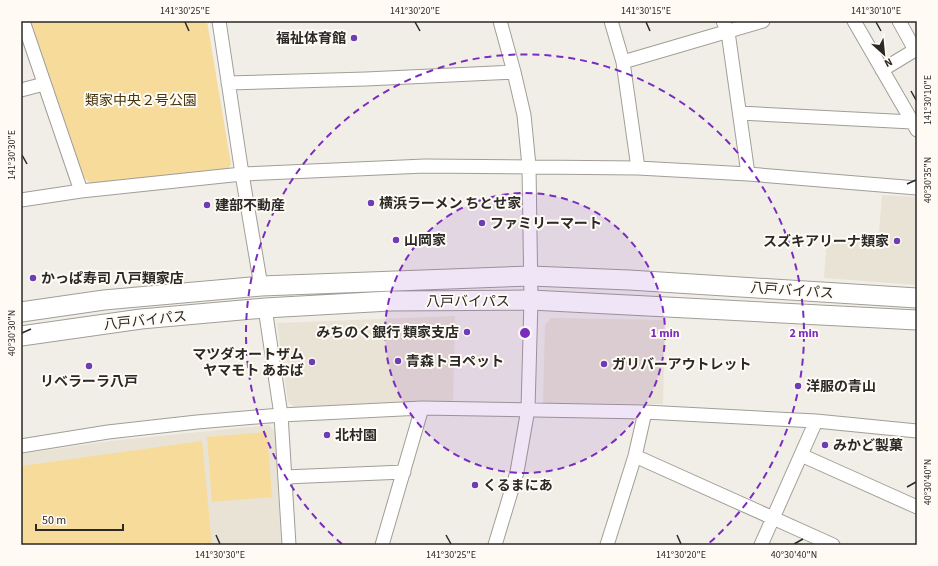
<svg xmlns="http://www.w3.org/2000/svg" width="938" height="566" font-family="'Source Sans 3','Noto Sans JP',sans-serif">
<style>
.built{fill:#e9e3d5}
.green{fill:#f7db9b}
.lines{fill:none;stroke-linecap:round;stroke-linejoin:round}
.minor-casing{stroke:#a19e97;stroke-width:15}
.highway-casing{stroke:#a19e97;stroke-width:21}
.minor{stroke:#fff;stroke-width:13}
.highway{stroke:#fff;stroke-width:19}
.ticks{fill:none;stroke:#2a2927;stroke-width:1.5}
.ring{fill:none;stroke:#7b2cbf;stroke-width:2;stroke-dasharray:7 5}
.poi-dot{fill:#6e3db4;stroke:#fffbf4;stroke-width:1.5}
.labels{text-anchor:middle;stroke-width:4;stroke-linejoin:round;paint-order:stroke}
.poi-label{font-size:14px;font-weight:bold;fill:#2a2927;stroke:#fffbf4;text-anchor:start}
.park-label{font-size:14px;fill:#46360c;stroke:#fffbf4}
.street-label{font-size:14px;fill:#2a2927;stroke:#fffbf4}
.centre{fill:#7b2cbf;stroke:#fffbf4;stroke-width:2}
.ring-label{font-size:12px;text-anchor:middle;font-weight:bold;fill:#7b2cbf;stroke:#fffbf4;stroke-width:4;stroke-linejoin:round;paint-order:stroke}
.neatline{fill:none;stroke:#2a2927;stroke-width:1.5}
.ticks-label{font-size:10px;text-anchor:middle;fill:#2a2927}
</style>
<rect width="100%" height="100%" fill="#f1eee7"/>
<path class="built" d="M 882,195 L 917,197 L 917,285 L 824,278 L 827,239 L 878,243 Z
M 455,316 L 453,402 L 294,407 L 288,402 L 277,323 Z
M 551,318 L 665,320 L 663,404 L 543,403 L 545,325 Z
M 269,425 L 275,432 L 281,545 L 21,545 L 21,454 L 110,441 Z"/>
<path class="green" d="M 31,21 L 207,21 L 231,164 L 227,171 L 91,184 L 84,177 Z
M 267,432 L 272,497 L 212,502 L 207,437 Z
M 202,441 L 212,545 L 21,545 L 21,466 Z"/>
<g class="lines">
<defs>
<path id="minor" d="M 23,21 L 81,191
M 219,21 L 242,174 L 261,286
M 611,21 L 623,62 L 638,168
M 723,21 L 728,32 L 748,174
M 854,21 L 917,130
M 623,62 L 763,21
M 882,70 L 915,50 L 899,21
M 228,83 L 366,79 L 514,72
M 21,90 L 44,84
M 740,113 L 912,122
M 21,200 L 81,191 L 242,174 L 425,166 L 638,168 L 748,174 L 917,188
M 265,308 L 281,415 L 289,545
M 21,446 L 108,432 L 197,422 L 281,415 L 422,408 L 645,412 L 816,421 L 917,431
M 801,455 L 917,507
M 635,456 L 833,545
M 285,477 L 404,472
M 382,545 L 422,408
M 495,545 L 517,472 L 528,409 L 531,300 L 529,166 L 524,115 L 514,72 L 500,21
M 607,545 L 635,456 L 645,412
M 761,545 L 816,421"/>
<path id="highway" d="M 21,312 L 104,300 L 261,286 L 531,276 L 629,280 L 917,298
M 21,336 L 141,319 L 265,308 L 390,301 L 531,300 L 917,320"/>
</defs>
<use href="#minor" class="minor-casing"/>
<use href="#highway" class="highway-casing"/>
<use href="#minor" class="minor"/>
<use href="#highway" class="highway"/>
</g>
<path class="ticks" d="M 185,22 L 189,31M 415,22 L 420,31M 646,22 L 650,31M 876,22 L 881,31M 911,91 L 916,100M 22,155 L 27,164M 907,184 L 916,180M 22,333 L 31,329M 907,487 L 916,482M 216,535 L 220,544M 446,535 L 451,544M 677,535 L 681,544M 794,544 L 803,539"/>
<circle cx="525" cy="333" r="140" fill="#7b2cbf" fill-opacity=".12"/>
<g class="ring">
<circle cx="525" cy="333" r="140"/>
<path d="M342 544A279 279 0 1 1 708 544"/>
</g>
<g class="poi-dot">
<circle cx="354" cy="38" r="4"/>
<circle cx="371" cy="203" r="4"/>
<circle cx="207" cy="205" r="4"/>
<circle cx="482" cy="223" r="4"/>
<circle cx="396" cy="240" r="4"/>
<circle cx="897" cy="241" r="4"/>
<circle cx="33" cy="278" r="4"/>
<circle cx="467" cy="332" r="4"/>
<circle cx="398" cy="361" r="4"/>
<circle cx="312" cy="362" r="4"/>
<circle cx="604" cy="364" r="4"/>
<circle cx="89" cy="366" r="4"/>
<circle cx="798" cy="386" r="4"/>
<circle cx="327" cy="435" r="4"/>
<circle cx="825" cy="445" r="4"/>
<circle cx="475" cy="485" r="4"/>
</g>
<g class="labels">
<g class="poi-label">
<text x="346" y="43" text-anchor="end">福祉体育館</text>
<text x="379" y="208">横浜ラーメン ちとせ家</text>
<text x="215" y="210">建部不動産</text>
<text x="490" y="228">ファミリーマート</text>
<text x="404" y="245">山岡家</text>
<text x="889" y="246" text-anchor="end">スズキアリーナ類家</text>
<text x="41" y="283">かっぱ寿司 八戸類家店</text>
<text x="459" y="337" text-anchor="end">みちのく銀行 類家支店</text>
<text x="304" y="359" text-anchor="end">マツダオートザム<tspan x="304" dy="16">ヤマモト あおば</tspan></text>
<text x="406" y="366">青森トヨペット</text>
<text x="612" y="369">ガリバーアウトレット</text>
<text x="89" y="386" text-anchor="middle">リベラーラ八戸</text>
<text x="806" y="391">洋服の青山</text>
<text x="335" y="440">北村園</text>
<text x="833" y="450">みかど製菓</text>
<text x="483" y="490">くるまにあ</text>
</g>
<g class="park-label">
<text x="141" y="105">類家中央２号公園</text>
</g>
<g class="street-label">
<text transform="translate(792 290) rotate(4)" y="5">八戸バイパス</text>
<text x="468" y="306">八戸バイパス</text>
<text transform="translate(145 320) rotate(-6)" y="5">八戸バイパス</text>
</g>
</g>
<circle cx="525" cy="333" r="6" class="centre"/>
<g class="ring-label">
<text x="665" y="337">1 min</text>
<text x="804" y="337">2 min</text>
</g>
<rect width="938" height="566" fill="none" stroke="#fffbf4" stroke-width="44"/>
<g transform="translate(884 54) rotate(153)" stroke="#fffbf4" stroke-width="3" paint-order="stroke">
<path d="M0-3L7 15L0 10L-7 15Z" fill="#2a2927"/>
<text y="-6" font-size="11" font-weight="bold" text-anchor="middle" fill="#2a2927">N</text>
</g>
<path d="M36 524v6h87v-6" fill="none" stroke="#2a2927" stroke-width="2"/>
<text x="42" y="524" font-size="12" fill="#2a2927" stroke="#fffbf4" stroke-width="3" paint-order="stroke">50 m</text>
<rect x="22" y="22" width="894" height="522" class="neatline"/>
<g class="ticks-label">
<text x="185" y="14">141°30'25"E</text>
<text x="415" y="14">141°30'20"E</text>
<text x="646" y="14">141°30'15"E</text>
<text x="876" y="14">141°30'10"E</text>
<text transform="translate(927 100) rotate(-90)" y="4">141°30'10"E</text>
<text transform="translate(11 155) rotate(-90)" y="4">141°30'30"E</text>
<text transform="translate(927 180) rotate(-90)" y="4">40°30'35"N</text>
<text transform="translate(11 333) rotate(-90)" y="4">40°30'30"N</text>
<text transform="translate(927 482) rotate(-90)" y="4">40°30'40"N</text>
<text x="220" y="558">141°30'30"E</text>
<text x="451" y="558">141°30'25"E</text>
<text x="681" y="558">141°30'20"E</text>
<text x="794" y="558">40°30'40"N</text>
</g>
</svg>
